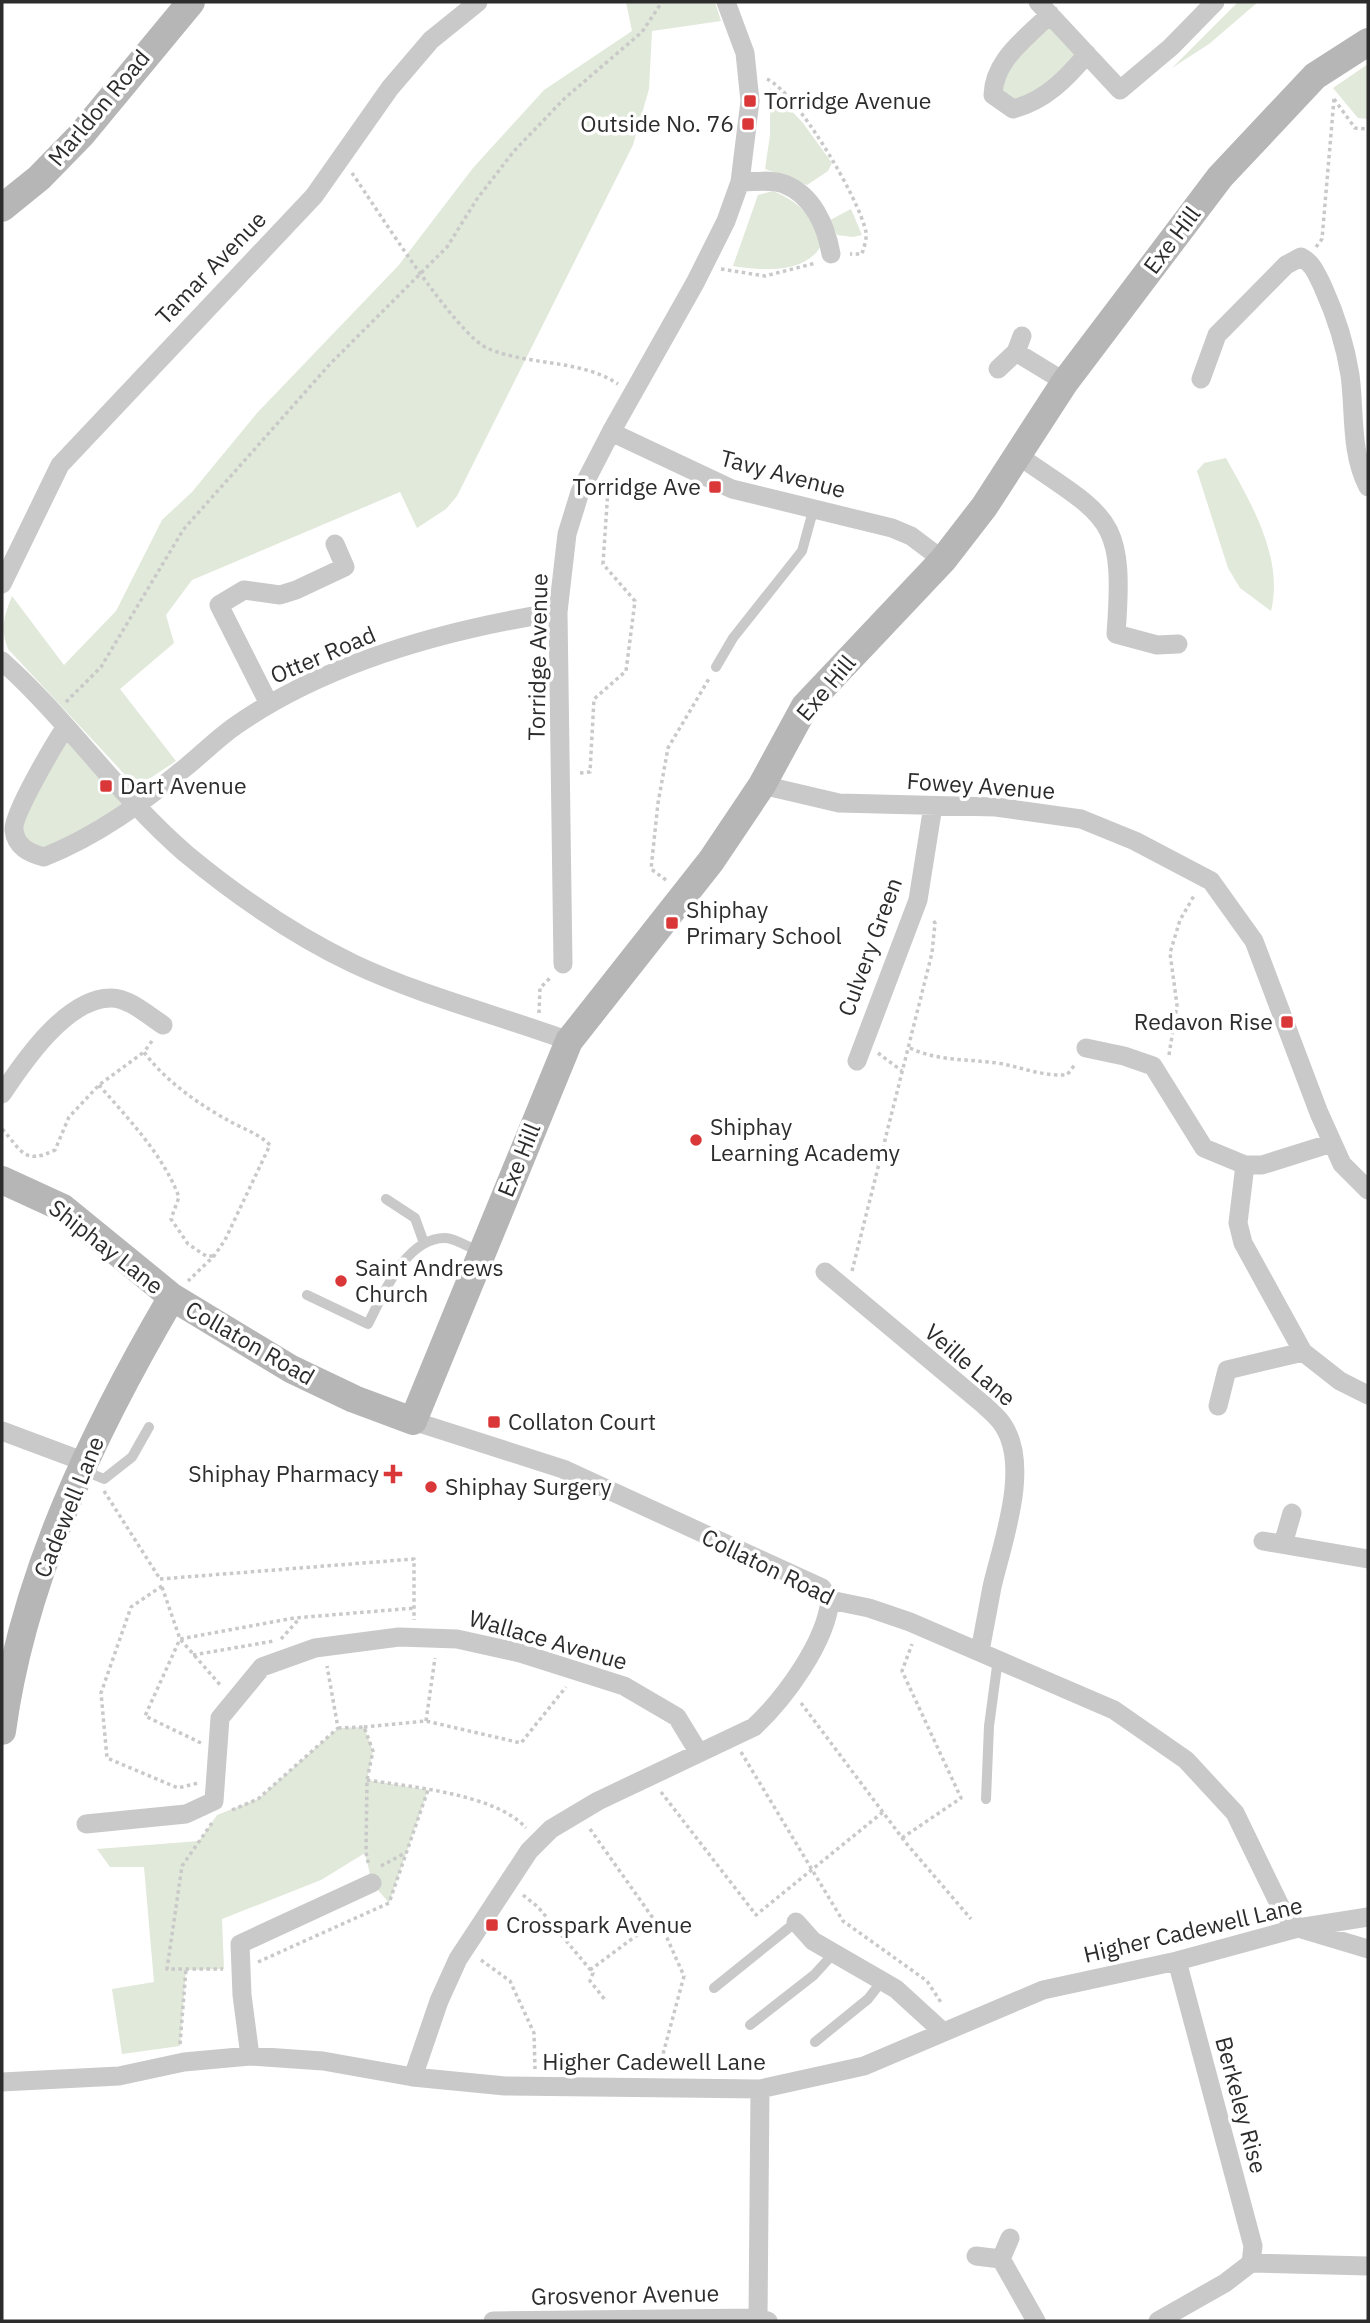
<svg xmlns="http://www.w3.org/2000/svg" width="1370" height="2323" font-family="'IBM Plex Sans',sans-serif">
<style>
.green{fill:#e1e9da}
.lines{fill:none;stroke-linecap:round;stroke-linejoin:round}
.path{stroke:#c9c9c9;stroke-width:3.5;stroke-dasharray:3.5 3.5;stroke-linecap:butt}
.lane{stroke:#c9c9c9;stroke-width:10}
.street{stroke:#c9c9c9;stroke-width:19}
.secondary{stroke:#b6b6b6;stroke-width:28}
.poi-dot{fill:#da3738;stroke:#fff;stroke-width:2.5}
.labels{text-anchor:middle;stroke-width:7;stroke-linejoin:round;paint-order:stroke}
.poi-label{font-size:23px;fill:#2c2c2c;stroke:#fff;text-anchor:start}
.street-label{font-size:23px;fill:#2c2c2c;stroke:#fff}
</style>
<rect width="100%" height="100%" fill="#fff"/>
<path class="green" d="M 626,2 L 715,2 L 721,21 L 652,31 L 649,89 L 633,145 L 457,496 L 446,509 L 417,528 L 400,492 L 192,580 L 166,615 L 174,643 L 120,689 L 176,761 L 149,779 L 129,779 L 8,649 C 0,629 4,616 12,596 L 64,665 L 116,611 L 162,520 L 192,492 L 257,413 L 398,266 L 473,168 L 544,90 L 632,31 Z
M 1238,2 L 1258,2 L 1209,44 L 1172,68 Z
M 1050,14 L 1087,54 L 1013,109 L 994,78 Z
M 1368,64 L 1368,119 L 1358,118 L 1333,88 Z
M 770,88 L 803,123 L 832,163 L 828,171 L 807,185 L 765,169 L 770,135 Z
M 773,191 C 799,202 814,216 822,244 C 807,274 762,271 733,266 L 758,195 Z
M 851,209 L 862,235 L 853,237 L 837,235 L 830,220 Z
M 1226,458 C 1251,503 1284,558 1271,611 L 1240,588 L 1228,568 L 1197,471 L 1204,463 Z
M 65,728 L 136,805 L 44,857 L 17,841 L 26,801 Z
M 364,1727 L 373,1751 L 367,1780 L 428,1790 L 389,1903 L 372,1883 L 365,1853 L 321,1880 L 222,1919 L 224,1969 L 186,1970 L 180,2046 L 122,2054 L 112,1989 L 154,1982 L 144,1867 L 110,1867 L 97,1849 L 199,1841 L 217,1815 L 258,1799 L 338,1728 Z"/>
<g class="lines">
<path class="path" d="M 767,79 C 797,93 859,198 866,232 C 867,239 864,247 862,254 L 850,254
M 1334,99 L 1355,128 L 1368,129
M 352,173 C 377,209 456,336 489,349 C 531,366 580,359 618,384
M 1316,247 L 1322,239 L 1334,99
M 721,269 L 765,276 L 816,263
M 66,702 L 101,667 L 183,530 L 330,364 L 447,247 L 477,199 L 514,151 L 565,98 L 642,32 L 662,2
M 580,773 L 590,772 L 594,699 L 626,671 L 635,601 L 603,564 L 608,489 L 605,487
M 666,880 L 651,869 L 658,803 L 668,748 L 710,677
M 539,1013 L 540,988 L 552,976
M 152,1041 L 144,1052 C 165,1081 201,1106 233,1123 C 246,1130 259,1134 270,1145 L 225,1240 L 214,1256 L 188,1281
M 910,1048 C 937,1061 967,1059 997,1063 C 1022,1067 1039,1076 1067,1075 L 1076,1063
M 878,1053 L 902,1071
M 1169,1055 L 1177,1005 L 1170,953 L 1180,920 L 1195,894
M 99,1085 C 129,1120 162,1153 179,1197 L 171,1219 L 188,1244 L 206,1256 L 213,1256
M 2,1129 C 21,1149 23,1166 55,1150 L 69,1117 L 99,1085 L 144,1052
M 852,1271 L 932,953 L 935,923 L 932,919
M 104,1491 L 160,1579
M 160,1579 L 414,1559 L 414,1620
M 162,1586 L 131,1607 L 101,1693 L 107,1758 L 178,1788 L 198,1783
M 162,1587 L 180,1639 L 222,1687
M 281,1639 L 299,1619
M 193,1655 L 274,1641
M 801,1703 L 906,1843 L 971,1919
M 426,1721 L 435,1658
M 364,1727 L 426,1721 L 521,1743 L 566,1687
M 338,1728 L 364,1727 L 373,1751 L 367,1780 L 366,1853 L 369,1866
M 201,1743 L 145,1716 L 180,1639 L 294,1618 L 415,1608
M 741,1752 L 843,1921 L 927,1981 L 942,2004
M 367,1780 C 411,1787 496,1794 526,1828
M 661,1792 L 756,1915 L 883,1812
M 232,1810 L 258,1799 L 338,1728 L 327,1666
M 212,1823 L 182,1866 L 167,1969 L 223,1969
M 590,1829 L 667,1938 L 684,1976 L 659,2069
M 902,1838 L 961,1798 L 902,1671 L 912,1644
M 381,1866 L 405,1853
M 523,1895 L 538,1907 L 593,1973 L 590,1981 L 606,2001
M 481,1960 L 510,1981 L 534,2033 L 535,2069
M 258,1962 L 389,1903 L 428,1790
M 590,1970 L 656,1921
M 180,2044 L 186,1969"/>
<path class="lane" d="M 716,667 L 733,638 L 802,551 L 813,511
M 386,1199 L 415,1218 L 424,1243
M 307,1295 L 368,1324 C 383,1295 405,1238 445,1238 C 455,1238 470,1248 480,1252
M 85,1471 L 104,1479 L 132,1457 L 149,1427
M 986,1799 L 989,1726 L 998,1659
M 714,1988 L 796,1922
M 750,2025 L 814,1975 L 834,1953
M 815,2042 L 868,1999 L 882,1981"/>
<path class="street" d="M 1038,2 L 1120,90 L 1171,47 L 1215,2
M 1050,14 C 1027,38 994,59 993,95 L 1013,109 C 1045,101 1067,78 1087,54
M 740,182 C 754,182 772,179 784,184 C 813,195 826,226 831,254
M 1016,352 L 1065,382
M 998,369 L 1016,352 L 1022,336
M 1201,379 L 1217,335 L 1286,265 L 1301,257 C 1313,263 1317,275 1323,287 C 1336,316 1345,343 1350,375 C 1355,412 1350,452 1368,487
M 611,432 L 732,489 L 892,528 L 911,536 L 943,560
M 1016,454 C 1110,519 1125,515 1116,634 L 1157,645 L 1178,644
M 2,584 L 60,465 L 314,196 L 390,88 L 431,40 L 478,2
M 2,661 C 68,720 118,795 185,853 C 237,896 293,935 354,964 C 422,996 498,1015 569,1041
M 269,704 L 219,605 L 244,590 L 280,595 L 296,590 L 345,567 L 335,544
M 65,728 C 55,743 12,815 14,830 C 16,847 29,853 44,857 C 97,836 142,803 186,767 C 203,753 218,738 235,726 C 327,662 449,629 558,612
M 762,785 L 839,803 L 996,807 L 1081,819 L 1135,841 L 1211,881 L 1254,941 L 1319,1113 L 1342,1164 L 1368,1190
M 563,964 L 558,612 L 567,534 L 580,492 L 611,432 L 695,283 L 726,221 L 740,182 L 750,101 L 745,53 L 726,2
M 1086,1048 L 1124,1056 L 1153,1066 L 1204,1148 L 1245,1165
M 857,1061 L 918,900 L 933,806
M 2,1094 C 24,1061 66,999 110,998 C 128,997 149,1016 163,1025
M 1332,1143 L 1262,1165 L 1245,1165 L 1238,1223 L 1243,1243 L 1303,1352 L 1340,1381 L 1368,1395
M 825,1272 L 984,1405 C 990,1411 998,1417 1003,1425 C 1031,1467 1002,1543 992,1587 C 988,1609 984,1630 980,1651
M 1218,1406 L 1227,1370 L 1303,1352
M 413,1421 L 563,1469 L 822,1588 L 830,1600 L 869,1608 L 910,1622 L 1114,1710 L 1186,1760 L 1235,1813 L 1283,1912 L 1298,1928 L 1368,1949
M 2,1431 L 85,1462
M 1263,1541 L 1368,1559
M 1283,1544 L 1292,1513
M 86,1824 L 186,1814 L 214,1801 L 220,1718 L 262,1667 L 315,1648 L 399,1637 L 457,1639 L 520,1653 L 624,1686 L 677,1717 L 699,1753
M 796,1922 L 813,1941 L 896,1989 L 942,2031
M 1177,1961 L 1253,2246 L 1251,2263
M 250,2056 L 242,1995 L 240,1944 L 372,1883
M 413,2077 L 439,2001 L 458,1959 L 529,1851 L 551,1829 L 598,1801 L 754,1727 C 785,1698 826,1642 830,1600
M 2,2082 L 119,2076 L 184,2062 L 250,2056 L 323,2061 L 413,2077 L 505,2086 L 760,2089 L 864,2066 L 1043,1990 L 1177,1961 L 1298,1928 L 1368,1917
M 760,2089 L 758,2318 L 768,2321
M 1010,2238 L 1001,2259 L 1036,2321
M 976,2256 L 1001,2259
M 493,2321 L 758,2318
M 1158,2321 L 1225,2283 L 1251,2263 L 1368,2266"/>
<path class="secondary" d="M 2,208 L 39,178 L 81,135 L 191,2
M 2,1180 L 63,1208 L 172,1297 L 291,1369 L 354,1399 L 413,1421 L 569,1041 L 711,861 L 762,785 L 805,706 L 943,560 L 984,507 L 1065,382 L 1220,177 L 1315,76 L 1368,42
M 2,1731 C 23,1576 94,1430 172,1297"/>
</g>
<g class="poi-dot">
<rect x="743" y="94" width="14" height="14" rx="3.5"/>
<rect x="741" y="117" width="14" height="14" rx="3.5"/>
<rect x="708" y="480" width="14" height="14" rx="3.5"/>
<rect x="99" y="779" width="14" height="14" rx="3.5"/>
<rect x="665" y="916" width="14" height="14" rx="3.5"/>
<rect x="1280" y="1015" width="14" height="14" rx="3.5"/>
<circle cx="696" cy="1140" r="7"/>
<circle cx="341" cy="1281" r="7"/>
<rect x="487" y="1415" width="14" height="14" rx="3.5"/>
<path d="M389.5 1463.5h7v7h7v7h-7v7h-7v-7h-7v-7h7z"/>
<circle cx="431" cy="1487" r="7"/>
<rect x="485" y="1918" width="14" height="14" rx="3.5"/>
</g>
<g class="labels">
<g class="poi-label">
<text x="764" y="109">Torridge Avenue</text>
<text x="734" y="132" text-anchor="end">Outside No. 76</text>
<text x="701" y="495" text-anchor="end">Torridge Ave</text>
<text x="120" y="794">Dart Avenue</text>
<text x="686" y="918">Shiphay<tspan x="686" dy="26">Primary School</tspan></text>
<text x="1273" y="1030" text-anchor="end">Redavon Rise</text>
<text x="710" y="1135">Shiphay<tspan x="710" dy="26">Learning Academy</tspan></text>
<text x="355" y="1276">Saint Andrews<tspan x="355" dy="26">Church</tspan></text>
<text x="508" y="1430">Collaton Court</text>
<text x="379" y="1482" text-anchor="end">Shiphay Pharmacy</text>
<text x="445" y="1495">Shiphay Surgery</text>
<text x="506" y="1933">Crosspark Avenue</text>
</g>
<g class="street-label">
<text transform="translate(99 108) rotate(-50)" y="8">Marldon Road</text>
<text transform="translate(1172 240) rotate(-53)" y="8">Exe Hill</text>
<text transform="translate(211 268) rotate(-46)" y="8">Tamar Avenue</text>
<text transform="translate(783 474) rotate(15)" y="8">Tavy Avenue</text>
<text transform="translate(323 655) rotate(-23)" y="8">Otter Road</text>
<text transform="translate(538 657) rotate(-89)" y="8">Torridge Avenue</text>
<text transform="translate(826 688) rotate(-50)" y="8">Exe Hill</text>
<text transform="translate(981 786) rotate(4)" y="8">Fowey Avenue</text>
<text transform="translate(870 947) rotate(-70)" y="8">Culvery Green</text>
<text transform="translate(519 1160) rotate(-68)" y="8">Exe Hill</text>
<text transform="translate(106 1247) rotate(38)" y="8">Shiphay Lane</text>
<text transform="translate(250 1343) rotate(30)" y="8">Collaton Road</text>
<text transform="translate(970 1365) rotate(41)" y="8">Veille Lane</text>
<text transform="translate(69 1507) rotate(-68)" y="8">Cadewell Lane</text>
<text transform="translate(768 1567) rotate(26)" y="8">Collaton Road</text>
<text transform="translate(548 1640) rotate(16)" y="8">Wallace Avenue</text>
<text transform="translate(1193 1930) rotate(-13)" y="8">Higher Cadewell Lane</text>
<text x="654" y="2070">Higher Cadewell Lane</text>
<text transform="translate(1241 2105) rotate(75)" y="8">Berkeley Rise</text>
<text transform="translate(625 2295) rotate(-1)" y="8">Grosvenor Avenue</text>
</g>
</g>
<rect width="1370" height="2323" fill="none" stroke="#2c2c2c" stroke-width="7"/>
</svg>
